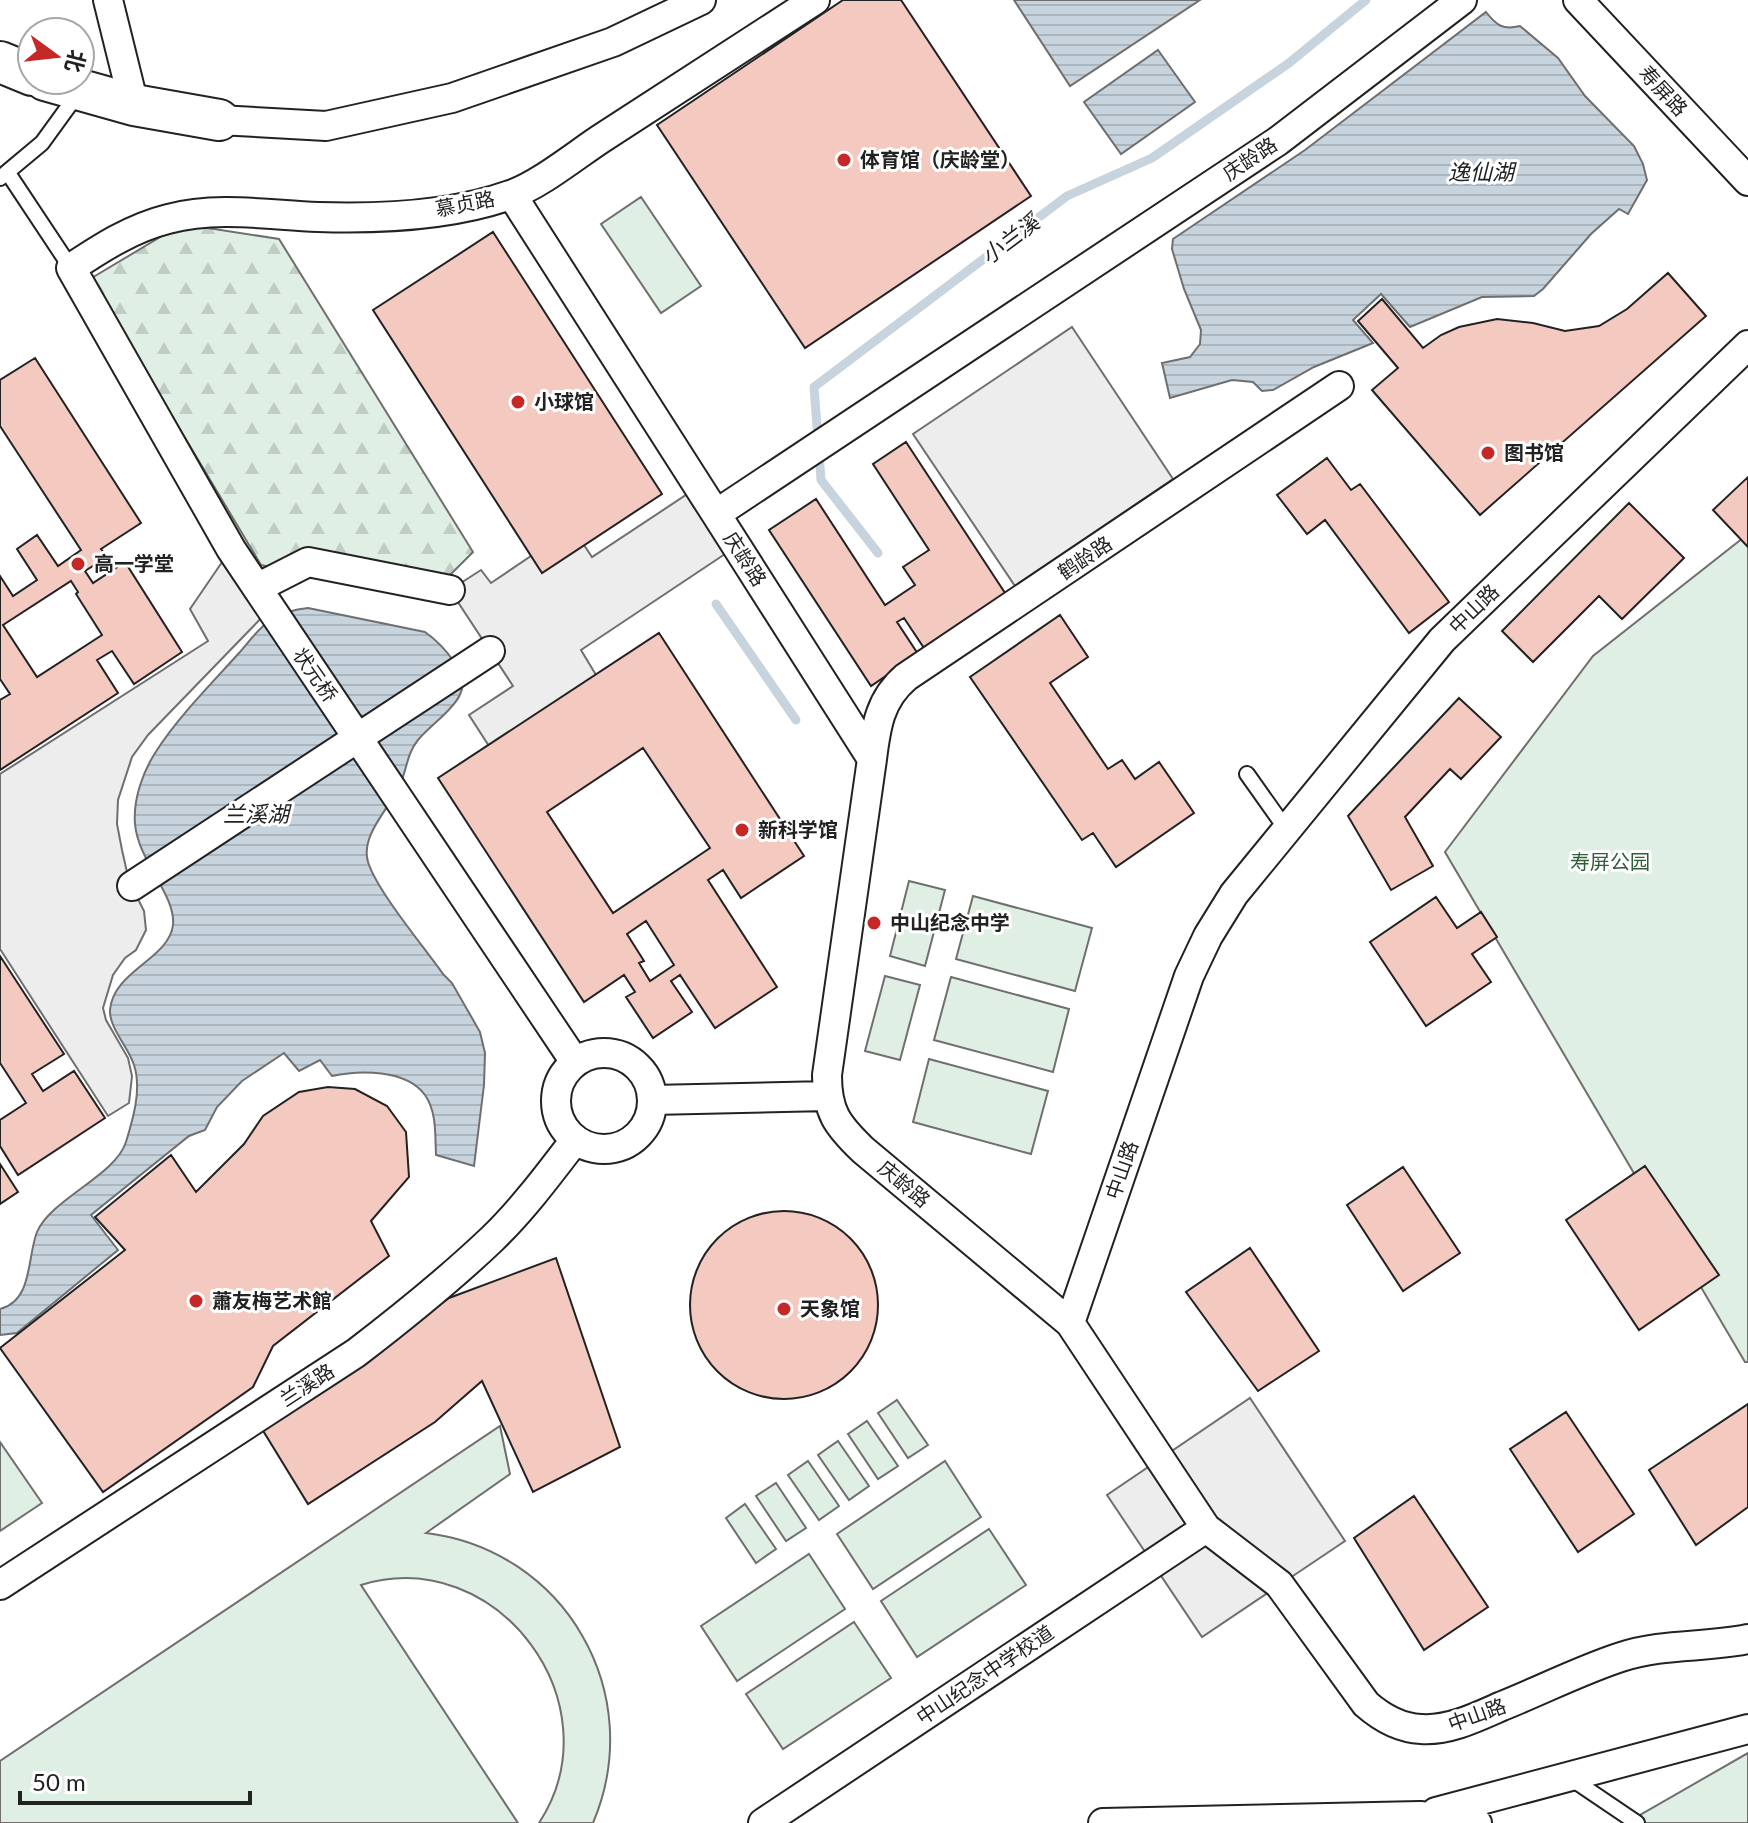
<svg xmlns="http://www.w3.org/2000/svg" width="1748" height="1823" font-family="Lato,'Noto Sans SC',sans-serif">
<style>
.green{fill:#e0efe3;stroke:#6f6f6f;stroke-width:2}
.forest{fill:url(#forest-firs);stroke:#6f6f6f;stroke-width:2}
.parking{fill:#ededed;stroke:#6f6f6f;stroke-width:2}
.water{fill:url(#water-rules);stroke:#6f6f6f;stroke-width:2}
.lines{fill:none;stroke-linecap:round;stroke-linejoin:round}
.stream{stroke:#c7d3dd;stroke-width:9}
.building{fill:#f3c9c0;stroke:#222;stroke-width:2;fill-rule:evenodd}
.lane-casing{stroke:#222;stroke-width:18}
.street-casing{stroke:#222;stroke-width:32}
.secondary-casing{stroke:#222;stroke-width:44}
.lane{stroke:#fff;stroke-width:14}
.street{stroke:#fff;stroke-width:28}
.secondary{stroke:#fff;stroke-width:40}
.poi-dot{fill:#c62828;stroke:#fff;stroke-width:3}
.labels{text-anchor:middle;stroke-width:6;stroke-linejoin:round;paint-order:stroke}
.street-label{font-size:20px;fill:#222;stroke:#fff}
.poi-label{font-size:20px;font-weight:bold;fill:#222;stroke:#fff;text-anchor:start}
.park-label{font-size:20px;fill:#2f5e38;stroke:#fff}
.water-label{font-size:22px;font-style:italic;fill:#222;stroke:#fff}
</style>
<defs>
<pattern id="forest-firs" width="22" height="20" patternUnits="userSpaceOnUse" patternTransform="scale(2)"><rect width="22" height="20" fill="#e0efe3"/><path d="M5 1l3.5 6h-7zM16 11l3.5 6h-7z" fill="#c0cdc2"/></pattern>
<pattern id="water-rules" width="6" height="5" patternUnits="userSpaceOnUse" patternTransform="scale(2)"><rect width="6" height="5" fill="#c7d3dd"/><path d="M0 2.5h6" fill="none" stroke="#abb5bd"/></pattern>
</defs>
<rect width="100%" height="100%" fill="#fff"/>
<path class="green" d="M 641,197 L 701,286 L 661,313 L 601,224 Z
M 1748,534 L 1748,1362 L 1745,1362 L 1445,852 L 1593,656 Z
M 909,881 L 945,890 L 925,966 L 890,956 Z
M 973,896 L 1092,928 L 1075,991 L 956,959 Z
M 885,976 L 920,985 L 900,1060 L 865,1051 Z
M 951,977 L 1069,1009 L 1053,1072 L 934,1040 Z
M 929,1059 L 1048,1091 L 1031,1154 L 913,1122 Z
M 897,1400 L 928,1445 L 908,1458 L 878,1413 Z
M 867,1421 L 898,1466 L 878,1479 L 848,1434 Z
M 500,1426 L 510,1474 L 426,1533 C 565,1550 648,1693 593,1823 L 539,1823 C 617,1704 497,1543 361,1585 L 518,1823 L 0,1823 L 0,1761 Z
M 838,1441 L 869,1486 L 849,1500 L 818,1455 Z
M 0,1442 L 42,1503 L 0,1531 Z
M 808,1461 L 839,1506 L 819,1520 L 788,1475 Z
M 945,1461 L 981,1517 L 873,1589 L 837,1534 Z
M 776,1483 L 806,1528 L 786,1541 L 756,1496 Z
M 745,1504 L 776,1549 L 756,1563 L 726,1518 Z
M 989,1529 L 1026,1585 L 917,1657 L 881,1601 Z
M 809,1554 L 845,1609 L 737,1681 L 701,1626 Z
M 854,1622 L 891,1678 L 783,1749 L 746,1694 Z
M 1748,1753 L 1748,1823 L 1626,1823 Z"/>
<path class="forest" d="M 182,224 L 279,239 L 473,552 L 426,599 L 261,565 L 90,279 Z"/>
<path class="parking" d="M 1072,327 L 1173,479 L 1015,586 L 913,434 Z
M 698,487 L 737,546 L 581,650 L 596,675 L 489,746 L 469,715 L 513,686 L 450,590 L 481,570 L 491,583 L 531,556 L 584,545 L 592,557 Z
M 231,549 L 270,609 L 148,735 L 132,757 L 118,800 L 117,824 L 122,850 L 129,881 L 144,911 L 146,930 L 136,950 L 125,958 L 113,975 L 103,1008 L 106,1020 L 128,1058 L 132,1076 L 129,1103 L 108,1116 L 0,949 L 0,774 L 208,641 L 190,609 Z
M 1250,1398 L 1345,1541 L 1202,1637 L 1107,1495 Z"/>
<path class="water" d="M 1014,0 L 1200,0 L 1070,86 Z
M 1486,12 C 1497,26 1503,30 1520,26 L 1558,58 L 1585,96 L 1634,146 L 1643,164 L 1647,180 L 1628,214 L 1619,209 L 1591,234 L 1543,289 L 1534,296 L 1482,297 L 1410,327 L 1381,294 L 1353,320 L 1373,343 L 1314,367 L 1273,390 L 1262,391 L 1253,382 L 1232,380 L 1170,398 L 1162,363 L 1190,357 L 1200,344 L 1201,330 L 1184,289 L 1172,249 L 1173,239 L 1305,150 Z
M 1158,50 L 1195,102 L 1121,154 L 1084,102 Z
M 308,608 L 425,632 C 438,641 446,650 455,663 C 480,696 438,716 418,740 C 407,753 407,769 400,785 C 390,808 360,835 368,862 C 377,891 424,947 443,974 L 452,983 L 480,1032 L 485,1053 L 484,1085 L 474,1166 L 436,1155 C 435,1136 437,1112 425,1095 C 406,1069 359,1070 332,1076 L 320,1060 L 299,1071 L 284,1053 L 242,1081 L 217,1107 L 205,1130 L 189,1136 L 91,1215 L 118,1250 L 17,1333 L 0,1335 L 0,1309 C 33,1301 27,1257 37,1232 C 51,1199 115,1176 126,1142 C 133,1119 142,1089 134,1065 C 129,1048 109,1028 110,1010 C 113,971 169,959 173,925 C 176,895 138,861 135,824 C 133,799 143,771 157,750 C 178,717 213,682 239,653 C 248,643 257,630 268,622 C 280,614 293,609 308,608 Z"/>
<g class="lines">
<path class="stream" d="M 878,553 L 821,480 L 814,387 L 1067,196 L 1152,158 L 1289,63 L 1366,0
M 716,604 L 796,720"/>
</g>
<path class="building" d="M 843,0 L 901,0 L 1031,196 L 805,348 L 657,125 Z
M 493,232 L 662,494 L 542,573 L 373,310 Z
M 1668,273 L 1706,316 L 1480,515 L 1372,390 L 1398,368 L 1358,321 L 1382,299 L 1423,348 L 1441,335 L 1459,327 L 1497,319 L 1533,323 L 1565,331 L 1599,326 L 1627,309 Z
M 35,358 L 141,523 L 101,549 L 107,557 L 85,571 L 93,583 L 125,562 L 182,652 L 134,684 L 112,651 L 97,660 L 118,693 L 0,770 L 0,700 L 10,694 L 0,679 L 0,576 L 13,596 L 37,580 L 17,549 L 37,535 L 58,566 L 81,550 L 0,426 L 0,380 ZM 71,581 L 78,592 L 76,594 L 102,635 L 37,677 L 3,625 Z
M 906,442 L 1007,596 L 926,651 L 904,618 L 897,622 L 918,654 L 871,686 L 769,530 L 816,499 L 885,605 L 915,585 L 903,567 L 929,550 L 873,464 Z
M 1327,458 L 1351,490 L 1360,484 L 1449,602 L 1409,633 L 1325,520 L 1307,534 L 1277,495 Z
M 1748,477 L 1748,547 L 1713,510 Z
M 1629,503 L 1684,558 L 1622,619 L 1599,596 L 1533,662 L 1502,631 Z
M 1060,615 L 1088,657 L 1050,683 L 1108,769 L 1122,760 L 1135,779 L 1159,762 L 1194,813 L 1116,867 L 1093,833 L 1082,840 L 970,677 Z
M 659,633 L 804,856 L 741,898 L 723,870 L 708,880 L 777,987 L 715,1028 L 680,975 L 671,981 L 692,1012 L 653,1038 L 626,997 L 635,992 L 624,975 L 584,1002 L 438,778 ZM 643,748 L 710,848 L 613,913 L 547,812 ZM 646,921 L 674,965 L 650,981 L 639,963 L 644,961 L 627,934 Z
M 1459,698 L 1501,737 L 1461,779 L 1450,769 L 1405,817 L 1433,866 L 1391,890 L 1348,816 Z
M 1436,897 L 1457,928 L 1481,912 L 1497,937 L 1472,954 L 1491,982 L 1426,1026 L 1370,942 Z
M 0,956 L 64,1054 L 32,1074 L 43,1091 L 74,1071 L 105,1118 L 18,1175 L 0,1146 L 0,1120 L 26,1103 L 0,1063 Z
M 328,1087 L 355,1089 L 387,1106 L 406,1132 L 409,1177 L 371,1221 L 389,1256 L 273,1346 L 253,1387 L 103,1492 L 0,1348 L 125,1250 L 95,1217 L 171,1155 L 196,1192 L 244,1144 L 263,1116 L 299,1092 Z
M 0,1164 L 18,1192 L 0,1204 Z
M 1645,1166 L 1719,1275 L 1639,1330 L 1566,1220 Z
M 1403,1167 L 1460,1253 L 1403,1291 L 1347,1205 Z
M690 1305a94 94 0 1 1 188 0a94 94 0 1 1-188 0Z
M 1250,1248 L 1319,1351 L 1258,1391 L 1186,1292 Z
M 556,1258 L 620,1447 L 533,1492 L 482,1381 L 435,1422 L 308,1504 L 262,1429 L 449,1298 Z
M 1748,1404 L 1748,1507 L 1696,1545 L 1649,1470 Z
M 1566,1412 L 1634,1514 L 1578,1552 L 1510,1449 Z
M 1414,1496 L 1488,1607 L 1424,1650 L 1354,1538 Z"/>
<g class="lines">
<defs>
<path id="lane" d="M 8,173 L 71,268
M 0,178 L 42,143 L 79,92
M 1247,774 L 1286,829
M 1569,1777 L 1637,1823"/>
<path id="street" d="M 108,0 L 134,105
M 1578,0 L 1748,181
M 219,120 L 326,126 L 452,98 L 613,42 L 701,0
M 512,195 L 716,514
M 1748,345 L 1442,640 L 1234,894 L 1208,936 L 1189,976 L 1070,1323 L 1206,1528 L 1279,1584 L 1366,1704 C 1382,1718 1399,1728 1421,1729 C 1449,1731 1477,1717 1502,1706 C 1542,1690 1581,1670 1621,1657 C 1663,1643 1706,1648 1748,1639
M 257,588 L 308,562 L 450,590
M 872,759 C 876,726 880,699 906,677 L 1339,386
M 132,886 L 490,651
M556 1101a48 48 0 1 1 96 0a48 48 0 1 1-96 0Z
M 575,1062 L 231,549 L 71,268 C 101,248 132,228 168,219 C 218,206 268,215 318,217 C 380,219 451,216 510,195 C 538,186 576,155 602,138 C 673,92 744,46 815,0
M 652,1100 L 827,1096
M 1070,1323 L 863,1150 C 837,1125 827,1112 827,1075 L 872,759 L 716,514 L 1278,141 L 1462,0
M 0,1585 L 356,1353 C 403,1317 449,1280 492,1239 C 523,1209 549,1174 575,1140
M 1436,1812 L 1748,1729
M 763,1823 L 1206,1528
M 1103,1823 L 1420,1816 L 1477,1823"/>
<path id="secondary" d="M 0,62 L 32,75
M 45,80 L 134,105 L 219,120"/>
</defs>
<use href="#lane" class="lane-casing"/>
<use href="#street" class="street-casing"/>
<use href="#secondary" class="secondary-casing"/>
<use href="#lane" class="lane"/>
<use href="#street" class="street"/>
<use href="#secondary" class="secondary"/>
</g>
<g class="poi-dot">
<circle cx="844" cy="160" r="8"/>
<circle cx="518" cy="402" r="8"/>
<circle cx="1488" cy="453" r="8"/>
<circle cx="78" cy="564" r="8"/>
<circle cx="742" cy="830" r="8"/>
<circle cx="874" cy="923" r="8"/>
<circle cx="196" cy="1301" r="8"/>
<circle cx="784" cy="1309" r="8"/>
</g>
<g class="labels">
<g class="street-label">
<text transform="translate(1663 91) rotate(47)" y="7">寿屏路</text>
<text transform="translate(1250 159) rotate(-34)" y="7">庆龄路</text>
<text transform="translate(465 204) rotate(-11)" y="7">慕贞路</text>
<text transform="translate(1085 558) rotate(-34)" y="7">鹤龄路</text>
<text transform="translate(745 559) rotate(57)" y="7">庆龄路</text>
<text transform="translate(1474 609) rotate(-44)" y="7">中山路</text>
<text transform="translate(315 675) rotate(55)" y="7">状元桥</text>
<text transform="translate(1122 1170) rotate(-71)" y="7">中山路</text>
<text transform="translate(904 1184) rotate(40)" y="7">庆龄路</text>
<text transform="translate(307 1385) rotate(-33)" y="7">兰溪路</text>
<text transform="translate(985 1675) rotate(-34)" y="7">中山纪念中学校道</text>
<text transform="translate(1477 1715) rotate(-20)" y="7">中山路</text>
</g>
<g class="poi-label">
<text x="860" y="167">体育馆（庆龄堂）</text>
<text x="534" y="409">小球馆</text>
<text x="1504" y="460">图书馆</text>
<text x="94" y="571">高一学堂</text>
<text x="758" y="837">新科学馆</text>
<text x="890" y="930">中山纪念中学</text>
<text x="212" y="1308">蕭友梅艺术館</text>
<text x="800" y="1316">天象馆</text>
</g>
<g class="park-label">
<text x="1610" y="869">寿屏公园</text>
</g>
<g class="water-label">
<text x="1481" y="180">逸仙湖</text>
<text transform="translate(1010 239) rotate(-37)" y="8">小兰溪</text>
<text x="256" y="822">兰溪湖</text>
</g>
</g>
<g transform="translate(56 56) rotate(105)"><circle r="38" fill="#ffffff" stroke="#a7a7a7" stroke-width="2"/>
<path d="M0-6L14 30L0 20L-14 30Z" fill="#c62828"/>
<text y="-12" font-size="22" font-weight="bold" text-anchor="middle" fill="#222222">北</text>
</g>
<path d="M20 1791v12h230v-12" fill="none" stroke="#222222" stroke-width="4"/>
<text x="32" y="1791" font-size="24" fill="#222222" stroke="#ffffff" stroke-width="6" paint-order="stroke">50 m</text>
</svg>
